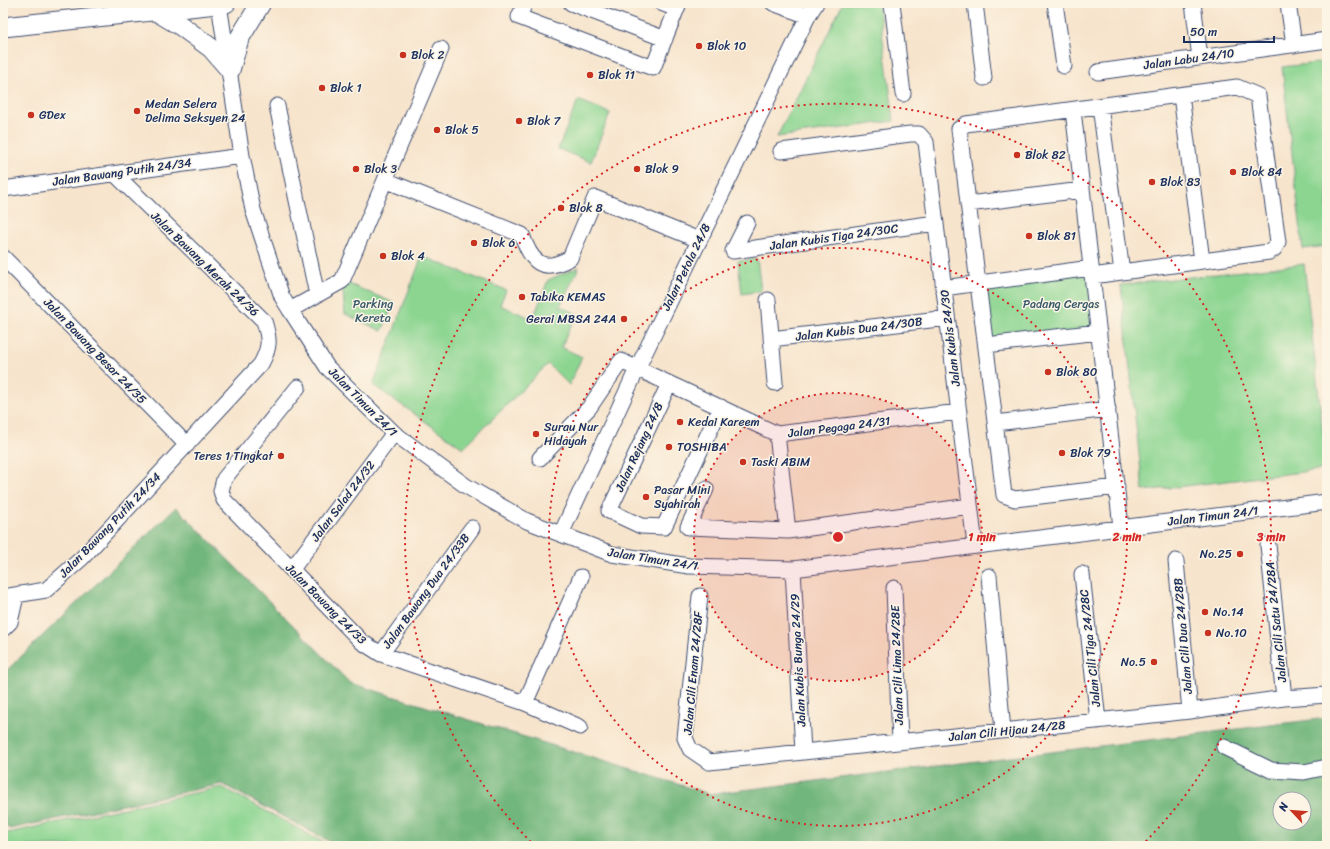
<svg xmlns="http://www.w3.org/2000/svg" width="1330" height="849" viewBox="0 0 1330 849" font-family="Sriracha,sans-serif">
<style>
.green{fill:#8cd591;stroke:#548278}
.forest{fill:#71b67b;stroke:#46726c;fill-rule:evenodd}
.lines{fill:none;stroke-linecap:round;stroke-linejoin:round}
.minor-casing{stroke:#3c4a6e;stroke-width:17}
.major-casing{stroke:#3c4a6e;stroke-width:21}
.minor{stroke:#fff;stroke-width:15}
.major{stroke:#fff;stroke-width:19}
.ring{fill:none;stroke:#d62828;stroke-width:2;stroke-dasharray:2 4}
.poi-dot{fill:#c8321e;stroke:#fcf5e5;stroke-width:1.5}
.labels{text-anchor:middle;stroke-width:3;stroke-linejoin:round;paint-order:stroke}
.poi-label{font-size:12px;fill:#1b2f5e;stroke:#fcf5e5;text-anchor:start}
.street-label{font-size:12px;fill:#1b2f5e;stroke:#fcf5e5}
.park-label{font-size:12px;fill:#37586b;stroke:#fcf5e5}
.centre{fill:#d62828;stroke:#fcf5e5;stroke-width:2}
.ring-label{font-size:12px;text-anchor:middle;font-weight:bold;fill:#d62828;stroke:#fcf5e5;stroke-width:3;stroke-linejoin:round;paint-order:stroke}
</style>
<rect width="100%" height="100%" fill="#fcf5e5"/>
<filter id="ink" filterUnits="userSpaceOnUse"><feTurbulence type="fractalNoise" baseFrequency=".025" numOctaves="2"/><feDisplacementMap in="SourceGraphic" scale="8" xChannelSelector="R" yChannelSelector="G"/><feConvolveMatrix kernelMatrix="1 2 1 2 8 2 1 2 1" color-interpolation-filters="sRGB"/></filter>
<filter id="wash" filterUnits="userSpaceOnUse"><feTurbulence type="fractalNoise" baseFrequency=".012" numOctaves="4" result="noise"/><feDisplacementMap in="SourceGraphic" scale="16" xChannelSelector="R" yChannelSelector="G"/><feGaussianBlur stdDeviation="0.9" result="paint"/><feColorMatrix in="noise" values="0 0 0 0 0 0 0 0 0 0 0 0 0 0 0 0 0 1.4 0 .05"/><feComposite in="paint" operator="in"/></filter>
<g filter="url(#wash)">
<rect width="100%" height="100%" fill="#f7e4cc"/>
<!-- green -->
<path class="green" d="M843,3H878L894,121L777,137Z
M1327,62V246L1303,249L1282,67Z
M578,100L610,113L591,162L558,149Z
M422,256L506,290L500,305L533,319L548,280L579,267L560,306L577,314L561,347L582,357L569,385L548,364L463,448L373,385Z
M757,259L761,291L742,294L738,261Z
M1304,264L1327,469L1143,491L1121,285Z
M1091,268L1099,332L986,345L978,283Z
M342,281L394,303L382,331L345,314Z
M222,787L330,846H3V834Z"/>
<!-- forest -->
<path class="forest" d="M176,507L350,683L710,794L1327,718V846H338L222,784L9,829L3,821V674ZM1280,799H1304V823H1280Z"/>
</g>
<g filter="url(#ink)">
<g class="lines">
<defs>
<path id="minor" d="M525,3L519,17L653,68L679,3
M571,3L665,39
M661,3L677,9
M773,3L808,16
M892,3L903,94
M975,3L984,78
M1055,3L1064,66
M1193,3L1200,58
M1288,3L1294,45
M219,4L242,156L253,210L282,297L290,310L327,367L394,433L466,486L527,521L612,554L689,566L793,569L1327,502
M1098,72L1327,40
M1181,95L1202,261
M277,106L317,295
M1100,106L1122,272
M1073,110L1121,527
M781,151L910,134H919L926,142L975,545
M385,180L522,235C531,262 542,274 570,258L595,198L699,240
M3,189L242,156
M968,204L1082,190
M733,251L936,223
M733,251L747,223
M3,257L187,445
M1092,276L1269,252L1274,249L1278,242L1258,96L1237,87L966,124L959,129L1004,495L1015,499L1117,487
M943,288L1091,268
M768,300L775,383
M290,310L342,281L441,49
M771,339L947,318
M986,345L1099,332
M669,384L609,511L641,526L664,527L721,407
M298,387L224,479L221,491L224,500L362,642L381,654L525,703L580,727
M996,423L1108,409
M777,434L788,531
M540,458L589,408L621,361L777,434L959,412
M706,489L688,527L788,531L970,506
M561,534L637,369L808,16L816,3
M1268,545L1284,698
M1176,561L1190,711
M292,569L394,433
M793,569L803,752
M1082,574L1098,721
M989,576L1003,731
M894,588L900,742
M700,596L685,738L690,749L709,762L1190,711L1284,698L1327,695
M3,597L46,590L82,558L261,364C270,347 270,340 264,321L115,174
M3,629L10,622L16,596
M381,654L472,528
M525,703L581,577
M1224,747L1271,770L1304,772L1327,767"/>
<path id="major" d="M156,11L181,26L211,48L230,70
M3,27L226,3
M230,70L239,39L261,3"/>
</defs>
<!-- minor casing -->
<use href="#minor" class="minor-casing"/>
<!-- major casing -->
<use href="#major" class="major-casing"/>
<!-- minor -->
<use href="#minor" class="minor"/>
<!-- major -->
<use href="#major" class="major"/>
</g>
</g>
<!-- distance rings -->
<circle cx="838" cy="537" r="144" fill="#d62828" fill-opacity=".12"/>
<g class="ring">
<circle cx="838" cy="537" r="144"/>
<circle cx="838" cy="537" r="289"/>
<path d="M535 846A433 433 0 1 1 1141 846"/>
</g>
<!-- markers -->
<g class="poi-dot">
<circle cx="699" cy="46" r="4"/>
<circle cx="403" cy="55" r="4"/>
<circle cx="590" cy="75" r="4"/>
<circle cx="322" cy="88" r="4"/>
<circle cx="137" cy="111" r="4"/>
<circle cx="31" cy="115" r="4"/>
<circle cx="519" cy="121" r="4"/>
<circle cx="437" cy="130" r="4"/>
<circle cx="1017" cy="155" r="4"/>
<circle cx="356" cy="169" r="4"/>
<circle cx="637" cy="169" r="4"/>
<circle cx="1233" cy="172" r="4"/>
<circle cx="1152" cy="182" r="4"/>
<circle cx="561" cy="208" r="4"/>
<circle cx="1029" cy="236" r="4"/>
<circle cx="474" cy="243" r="4"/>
<circle cx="383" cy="256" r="4"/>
<circle cx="522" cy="297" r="4"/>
<circle cx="624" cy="319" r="4"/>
<circle cx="1048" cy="372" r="4"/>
<circle cx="680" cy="422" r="4"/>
<circle cx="536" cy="434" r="4"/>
<circle cx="669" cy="447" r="4"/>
<circle cx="1062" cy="453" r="4"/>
<circle cx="281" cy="456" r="4"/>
<circle cx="743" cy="462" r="4"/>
<circle cx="646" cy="497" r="4"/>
<circle cx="1240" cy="554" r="4"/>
<circle cx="1205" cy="612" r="4"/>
<circle cx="1208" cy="633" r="4"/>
<circle cx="1154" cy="662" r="4"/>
</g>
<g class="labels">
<!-- poi labels -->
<g class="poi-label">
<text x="707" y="50">Blok 10</text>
<text x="411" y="59">Blok 2</text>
<text x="598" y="79">Blok 11</text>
<text x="330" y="92">Blok 1</text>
<text x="145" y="108">Medan Selera<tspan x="145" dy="14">Delima Seksyen 24</tspan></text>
<text x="39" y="119">GDex</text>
<text x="527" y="125">Blok 7</text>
<text x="445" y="134">Blok 5</text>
<text x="1025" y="159">Blok 82</text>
<text x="364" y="173">Blok 3</text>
<text x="645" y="173">Blok 9</text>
<text x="1241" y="176">Blok 84</text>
<text x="1160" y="186">Blok 83</text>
<text x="569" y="212">Blok 8</text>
<text x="1037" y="240">Blok 81</text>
<text x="482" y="247">Blok 6</text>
<text x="391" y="260">Blok 4</text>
<text x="530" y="301">Tabika KEMAS</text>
<text x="616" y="323" text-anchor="end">Gerai MBSA 24A</text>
<text x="1056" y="376">Blok 80</text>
<text x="688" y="426">Kedai Kareem</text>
<text x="544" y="431">Surau Nur<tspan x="544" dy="14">Hidayah</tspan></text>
<text x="677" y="451">TOSHIBA</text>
<text x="1070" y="457">Blok 79</text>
<text x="273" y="460" text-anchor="end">Teres 1 Tingkat</text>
<text x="751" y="466">Taski ABIM</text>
<text x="654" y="494">Pasar Mini<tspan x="654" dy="14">Syahirah</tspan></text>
<text x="1232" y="558" text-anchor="end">No.25</text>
<text x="1213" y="616">No.14</text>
<text x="1216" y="637">No.10</text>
<text x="1146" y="666" text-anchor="end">No.5</text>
</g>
<!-- street labels -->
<g class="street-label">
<text transform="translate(1189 59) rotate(-8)" y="4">Jalan Labu 24/10</text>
<text transform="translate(122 172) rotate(-8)" y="4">Jalan Bawang Putih 24/34</text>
<text transform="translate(834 237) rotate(-8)" y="4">Jalan Kubis Tiga 24/30C</text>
<text transform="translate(205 264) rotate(44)" y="4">Jalan Bawang Merah 24/36</text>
<text transform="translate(686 267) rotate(-64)" y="4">Jalan Petola 24/8</text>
<text transform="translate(859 329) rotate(-7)" y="4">Jalan Kubis Dua 24/30B</text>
<text transform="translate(950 338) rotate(-97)" y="4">Jalan Kubis 24/30</text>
<text transform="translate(95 351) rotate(46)" y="4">Jalan Bawang Besar 24/35</text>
<text transform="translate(363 402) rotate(45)" y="4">Jalan Timun 24/1</text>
<text transform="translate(839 427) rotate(-7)" y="4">Jalan Pegaga 24/31</text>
<text transform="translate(639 447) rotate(-65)" y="4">Jalan Rejang 24/8</text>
<text transform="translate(343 501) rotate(-53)" y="4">Jalan Salad 24/32</text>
<text transform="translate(1213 516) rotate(-7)" y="4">Jalan Timun 24/1</text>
<text transform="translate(110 525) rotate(-46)" y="4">Jalan Bawang Putih 24/34</text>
<text transform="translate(653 559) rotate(9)" y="4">Jalan Timun 24/1</text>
<text transform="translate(426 591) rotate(-54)" y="4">Jalan Bawang Dua 24/33B</text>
<text transform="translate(326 604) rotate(45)" y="4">Jalan Bawang 24/33</text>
<text transform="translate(1276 622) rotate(-96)" y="4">Jalan Cili Satu 24/28A</text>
<text transform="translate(1183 636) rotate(-95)" y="4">Jalan Cili Dua 24/28B</text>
<text transform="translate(1090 648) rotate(-96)" y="4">Jalan Cili Tiga 24/28C</text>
<text transform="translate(798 660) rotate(-93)" y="4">Jalan Kubis Bunga 24/29</text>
<text transform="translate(897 665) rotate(-92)" y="4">Jalan Cili Lima 24/28E</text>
<text transform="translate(693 673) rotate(-85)" y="4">Jalan Cili Enam 24/28F</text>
<text transform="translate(1007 731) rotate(-6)" y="4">Jalan Cili Hijau 24/28</text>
</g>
<!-- park labels -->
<g class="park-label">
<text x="373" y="308">Parking<tspan x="373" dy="14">Kereta</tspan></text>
<text x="1061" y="308">Padang Cergas</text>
</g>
</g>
<circle cx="838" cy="537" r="6" class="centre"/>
<g class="ring-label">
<text x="982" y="541">1 min</text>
<text x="1127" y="541">2 min</text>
<text x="1271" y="541">3 min</text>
</g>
<!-- margin -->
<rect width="1330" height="849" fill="none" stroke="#fcf5e5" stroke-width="16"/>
<!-- north arrow -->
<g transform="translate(1292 811) rotate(296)"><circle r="19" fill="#fcf5e5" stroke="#a2a6af"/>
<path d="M0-3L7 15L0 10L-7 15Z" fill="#c8321e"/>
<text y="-6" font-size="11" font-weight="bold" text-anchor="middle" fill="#1b2f5e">N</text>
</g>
<!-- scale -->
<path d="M1184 36v6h90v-6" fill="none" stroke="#1b2f5e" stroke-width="2"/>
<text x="1190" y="36" font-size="12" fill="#1b2f5e" stroke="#fcf5e5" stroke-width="3" paint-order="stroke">50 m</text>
</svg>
